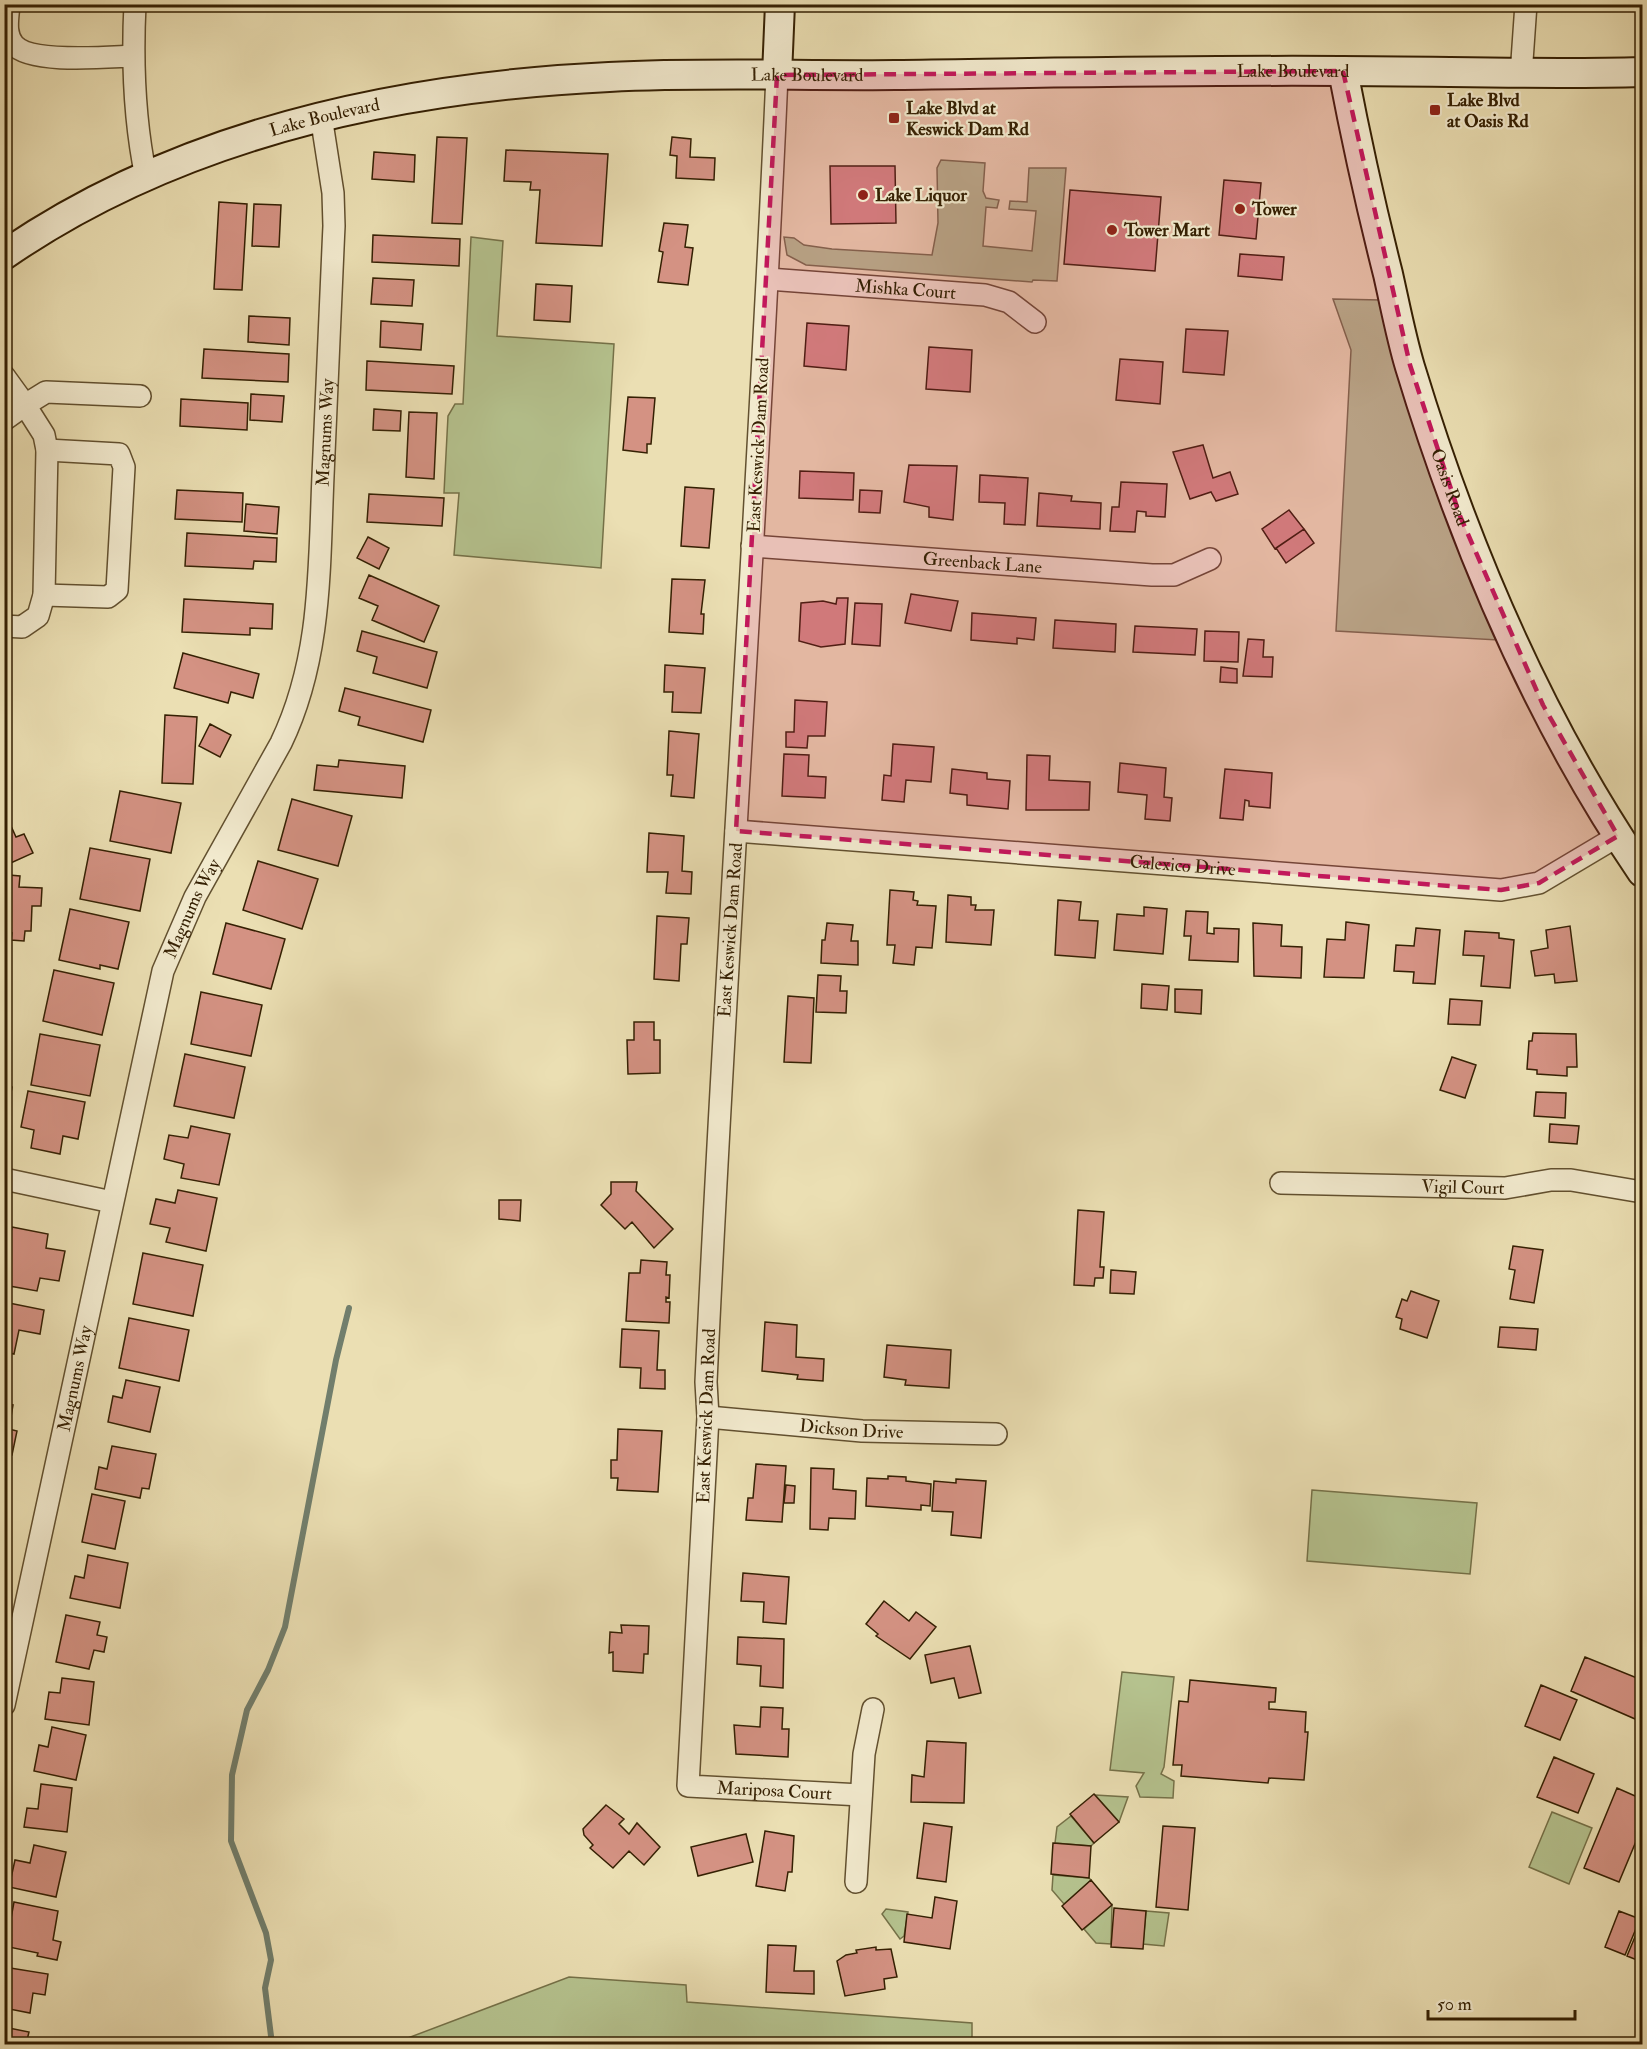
<svg xmlns="http://www.w3.org/2000/svg" width="1647" height="2049" viewBox="0 0 1647 2049" font-family="'IM FELL Double Pica',serif">
<style>
.green{fill:#b5c28e;stroke:#757148;stroke-width:1.5}
.lines{fill:none;stroke-linecap:round;stroke-linejoin:round}
.stream{stroke:#717e6c;stroke-width:6}
.building{fill:#d49283;stroke:#352003;stroke-width:1.5}
.street-casing{stroke:#62502f;stroke-width:24}
.secondary-casing{stroke:#352003;stroke-width:32}
.street{stroke:#f2eace;stroke-width:21}
.secondary{stroke:#f2eace;stroke-width:28}
.marked{fill:#c2185b;fill-opacity:0.2;stroke:#c2185b;stroke-width:4.5;stroke-dasharray:12 8;stroke-linejoin:round}
.poi-dot{fill:#8f2418;stroke:#f2eace;stroke-width:2}
.labels{text-anchor:middle;stroke-width:4.5;stroke-linejoin:round;paint-order:stroke}
.street-label{font-size:18px;fill:#352003;stroke:#f2eace}
.poi-label{font-size:18px;font-weight:bold;fill:#352003;stroke:#f2eace;text-anchor:start}
</style>
<rect width="100%" height="100%" fill="#ebdfb3"/>
<filter id="stains"><feTurbulence type="fractalNoise" baseFrequency=".00333" numOctaves="4"/><feColorMatrix values="0 0 0 0 .2 0 0 0 0 .09 0 0 0 0 .02 0 0 0 .5 -.17"/></filter>
<radialGradient id="worn" r=".72"><stop offset=".6" stop-color="#630" stop-opacity="0"/><stop offset="1" stop-color="#630" stop-opacity=".3"/></radialGradient>
<!-- green -->
<path class="green" d="M941,160L985,163L983,191L986,198L999,200L997,208L986,207L983,246L1032,251L1036,211L1009,209L1010,201L1027,202L1029,168H1066L1057,281L1033,280L1032,282L806,265L787,255L784,237L794,238L804,245L832,249L932,255L938,223L937,168Z
M471,237L503,241L497,336L614,344L601,568L454,555L459,493H444L448,416L455,404H463Z
M1333,299L1381,300L1498,640L1336,631L1351,350Z
M1312,1490L1477,1503L1470,1574L1307,1561Z
M1122,1672L1174,1677L1164,1767L1161,1774L1174,1781L1173,1798L1140,1797L1136,1786L1144,1773L1110,1770Z
M1095,1795L1128,1797L1119,1822Z
M1552,1812L1592,1828L1569,1884L1529,1867Z
M1071,1816L1094,1843L1091,1846L1055,1843L1057,1827Z
M1053,1875L1089,1878L1091,1880L1064,1904L1052,1890Z
M1112,1905L1111,1944L1096,1943L1084,1929Z
M886,1909L908,1912L904,1936L900,1939L882,1914Z
M1146,1911L1169,1913L1164,1946L1143,1944Z
M569,1977L686,1985L687,2002L972,2023V2044H392Z"/>
<g class="lines">
<!-- stream -->
<path class="stream" d="M272,2044L265,1988L271,1960L266,1933L231,1841L232,1775L247,1710L268,1670L285,1627L336,1360L349,1308"/>
</g>
<!-- building -->
<path class="building" d="M437,137L467,138L462,224L432,223Z
M672,137L691,139L690,157L715,158L714,180L676,178L677,156L670,155Z
M506,150L608,154L602,246L536,243L540,190H530L531,182L504,181Z
M374,152L415,155L414,182L372,179Z
M830,166H895L896,223L831,224Z
M1224,180L1261,183L1256,239L1219,235Z
M1070,190L1161,197L1155,271L1064,264Z
M219,202L247,204L242,290L214,289Z
M254,204L281,205L279,247L252,246Z
M664,223L688,225L685,247L693,248L688,285L658,282L663,252L659,251Z
M373,235L460,239L459,266L372,262Z
M1240,254L1284,257L1282,280L1238,276Z
M373,278L414,280L412,306L371,304Z
M536,284L572,286L570,322L534,320Z
M249,316L290,318L289,345L248,342Z
M381,321L423,324L421,350L380,347Z
M807,323L849,326L846,370L804,366Z
M1186,329L1228,331L1224,375L1183,372Z
M929,347L972,350L970,392L926,389Z
M204,349L289,354L288,382L202,378Z
M1120,359L1163,362L1160,404L1116,400Z
M367,361L454,366L452,394L366,390Z
M251,394L284,396L282,422L250,420Z
M628,397L655,398L651,444H647V453L623,450Z
M181,399L248,403L247,430L180,426Z
M374,409L401,411L400,431L373,430Z
M409,412L437,413L434,479L406,477Z
M1203,445L1213,478L1230,472L1238,494L1216,501L1211,492L1190,499L1173,452Z
M909,465L957,466L953,520L929,517V507L904,502Z
M800,471L854,473L853,500L799,498Z
M980,475L1028,478L1025,525L1004,524L1005,503L979,502Z
M1121,482L1167,484L1165,517L1146,516V512L1137,511L1135,532L1110,531L1112,507H1119Z
M685,487L714,489L709,548L681,546Z
M177,490L243,493L242,522L175,519Z
M860,490L882,491L880,513L859,512Z
M1039,493L1072,496L1071,501L1101,503L1100,529L1037,526Z
M369,494L444,498L442,526L367,522Z
M246,504L279,507L277,534L244,531Z
M1289,510L1304,529L1275,549L1262,529Z
M1304,529L1314,543L1286,563L1276,548Z
M187,533L277,538L276,562L254,561L253,569L185,566Z
M368,537L389,548L379,569L357,558Z
M369,575L439,606L424,642L372,620L378,606L359,598Z
M672,579L705,580L701,614H704L703,634L669,632Z
M911,594L958,601L951,631L905,623Z
M837,598H848L845,644L821,647L799,641L801,603L823,601L836,604Z
M184,599L273,604L272,629L250,628V635L182,632Z
M855,603L882,604L880,646L852,644Z
M972,613L1036,618L1034,640L1017,638V644L971,640Z
M1055,620L1116,624L1115,652L1053,648Z
M1135,626L1197,629L1195,655L1133,652Z
M362,631L437,652L427,688L373,673L377,657L357,651Z
M1205,631L1239,632L1238,662L1204,661Z
M1248,639L1264,640L1263,657H1273L1272,677L1243,676Z
M183,653L259,674L253,698L231,692L228,703L174,688Z
M665,665L705,668L701,713L672,712L673,692H664Z
M1221,667L1237,669V683L1220,682Z
M345,688L431,710L423,742L358,725L360,717L339,711Z
M795,700L827,702L825,736H808L807,748L786,747V732H794Z
M165,715L197,717L193,784L162,783Z
M210,724L231,735L220,757L199,746Z
M669,731L699,734L694,798L671,796L673,775H667Z
M893,744L934,747L931,782L906,780L904,802L882,800L884,775L891,776Z
M784,754L809,755L808,776L826,777L825,798L782,796Z
M1027,755L1050,756L1049,780L1090,782L1089,810H1026Z
M339,760L405,766L402,798L314,790L317,765L338,767Z
M1120,763L1166,768L1164,797L1172,798L1170,821L1145,819L1147,795L1118,792Z
M952,769L987,773V779L1010,781L1008,809L967,805V795L950,793Z
M1225,769L1272,773L1270,808L1249,806V801L1245,800L1243,820L1220,818Z
M120,791L181,803L171,853L110,841Z
M292,799L352,816L338,866L278,850Z
M6,815L16,837L24,834L33,853L4,866Z
M649,833L684,836L682,871L692,872L691,894L666,893L668,872H647Z
M90,848L150,859L140,911L80,899Z
M258,861L318,879L302,929L243,910Z
M9,875L20,876L19,887L42,888L41,906H32L31,931H25L24,941L11,940L12,933L5,932L4,937V886H8Z
M890,890L914,892L913,900L918,901L917,905L936,906L932,948L916,947L914,965L893,963L895,945H887Z
M948,895L971,897V905H976L975,910H994L991,945L946,942Z
M1058,900L1081,902L1079,920L1098,921L1095,958L1055,955Z
M1144,907L1167,909L1163,954L1114,950L1117,914L1144,916Z
M70,909L129,922L118,969L100,965V969L59,960Z
M1186,911L1208,912L1207,933L1214,934V928L1239,929L1238,962L1189,960L1191,936H1184Z
M657,916L689,918L687,944H681L679,981L654,979Z
M1346,922L1369,925L1364,978L1324,977L1327,939L1345,940Z
M226,923L285,939L271,989L213,974Z
M827,923L853,925L851,941H858V965L821,963L822,940H825Z
M1253,923L1282,925L1281,946L1302,947L1301,978L1254,976Z
M1570,926L1577,981L1555,983L1554,974L1535,976L1531,951L1548,948L1546,930Z
M1416,928L1440,930L1435,984L1413,983L1414,972L1394,971L1396,945L1414,946Z
M1465,931L1499,933V938L1514,940L1510,988L1481,986L1484,956L1463,955Z
M54,970L114,983L102,1035L43,1021Z
M818,975L841,976L840,991H847L846,1013L816,1012Z
M1142,984L1169,986L1167,1010L1141,1008Z
M1175,989L1202,990L1201,1014L1175,1012Z
M201,992L262,1005L251,1056L191,1044Z
M788,996L814,998L811,1063L784,1062Z
M1450,999L1482,1001L1480,1025L1448,1024Z
M634,1022H654V1040H660V1073L628,1074L627,1040H634Z
M1533,1033L1576,1034L1577,1067H1567V1076L1537,1074V1070L1527,1069L1529,1041H1532Z
M40,1034L100,1045L90,1096L31,1085Z
M185,1054L245,1067L234,1118L174,1106Z
M1452,1057L1476,1065L1465,1098L1440,1090Z
M4,1085L12,1087L7,1116L4,1115Z
M28,1091L85,1102L78,1139L63,1136L60,1154L31,1148L34,1130L21,1127Z
M1536,1092L1566,1093L1565,1118L1534,1116Z
M1550,1124L1579,1126L1577,1144L1549,1142Z
M191,1126L230,1134L219,1185L181,1178L184,1164L164,1159L169,1135L188,1138Z
M611,1182H637L636,1191L673,1229L654,1248L632,1222L625,1229L601,1205L611,1194Z
M178,1190L217,1198L206,1251L166,1242L170,1228L150,1224L156,1199L175,1203Z
M499,1200H521L520,1221L499,1219Z
M1078,1210L1104,1212L1100,1267H1104L1103,1278H1095L1094,1286L1074,1285Z
M12,1227L48,1234L46,1248L65,1251L59,1281L40,1278L37,1291L4,1285V1266Z
M1513,1246L1543,1250L1534,1303L1510,1299L1515,1270L1509,1269Z
M143,1253L203,1265L193,1316L133,1304Z
M641,1260L667,1262L666,1275H670L669,1298L666,1297V1302H670L669,1323L626,1321L629,1273H640Z
M1111,1270L1136,1272L1134,1294L1110,1293Z
M1411,1291L1439,1301L1427,1338L1400,1329L1402,1319L1396,1317L1402,1299L1407,1301Z
M4,1302L44,1310L40,1334L19,1330L14,1354L4,1352Z
M129,1318L189,1330L179,1381L119,1368Z
M765,1322L797,1325L796,1357L824,1359L823,1381L797,1379L798,1375L762,1371Z
M1500,1327L1538,1329L1536,1350L1498,1347Z
M622,1329L659,1331L657,1370H665V1389L640,1388L641,1368L620,1367Z
M887,1345L951,1350L949,1388L905,1385L906,1380L884,1377Z
M126,1380L160,1387L150,1432L108,1422L113,1396L122,1398Z
M4,1404L13,1405L9,1429L17,1431L12,1455L4,1454Z
M618,1429L662,1431L658,1492L617,1490L618,1478H611V1460H617Z
M112,1446L156,1454L149,1489L142,1488L140,1498L95,1489L99,1467L107,1469Z
M756,1464L786,1466L782,1522L746,1520L748,1498H753Z
M811,1468L834,1469L833,1489L856,1491L855,1519L829,1518L828,1530L810,1529Z
M888,1476L906,1477V1481L931,1484L930,1506L921,1505V1510L866,1506L867,1478L888,1479Z
M956,1479L986,1481L981,1538L951,1535L953,1512L932,1511L934,1481L956,1483Z
M786,1485L795,1486L794,1503H784Z
M92,1494L125,1501L115,1549L82,1542Z
M88,1555L128,1563L120,1608L70,1598L75,1576L84,1578Z
M743,1573L789,1577L786,1624L763,1622L764,1602L741,1601Z
M884,1601L909,1621L916,1612L936,1627L910,1659L876,1636L878,1634L866,1624Z
M66,1615L100,1622L97,1635L107,1637L104,1652L94,1650L89,1669L56,1662Z
M621,1625L649,1626L648,1654H644L643,1673L613,1671V1652L609,1653L610,1632L622,1633Z
M738,1637L784,1639L783,1688L760,1686L761,1666L737,1664Z
M970,1646L981,1693L959,1698L954,1678L931,1683L925,1655Z
M1585,1657L1642,1680V1722L1571,1691Z
M62,1678L94,1682L89,1725L45,1719L49,1692L60,1693Z
M1190,1680L1276,1688L1275,1702H1269V1709L1306,1712L1305,1732H1308L1304,1780L1269,1778L1268,1783L1181,1776L1182,1765H1173L1179,1701L1188,1702Z
M1541,1685L1577,1700L1560,1740L1525,1726Z
M761,1707L783,1708L782,1729H789L788,1757L736,1754L734,1725L760,1727Z
M52,1727L86,1735L76,1780L34,1771L39,1745L48,1747Z
M927,1741L966,1743L964,1803L911,1802L912,1775L924,1777Z
M1554,1757L1594,1774L1578,1813L1537,1797Z
M41,1784L72,1788L67,1832L24,1827L27,1808L38,1809Z
M1617,1788L1642,1799V1827L1619,1882L1584,1868Z
M1094,1794L1119,1822L1094,1843L1070,1814Z
M606,1805L624,1819L619,1824L629,1834L637,1823L660,1847L644,1865L629,1851L613,1868L590,1848L593,1845L584,1835L583,1829Z
M924,1823L952,1827L946,1882L917,1878Z
M1163,1826L1195,1828L1188,1910L1156,1907Z
M765,1831L794,1836L792,1872H788L785,1891L756,1886Z
M746,1834L753,1862L698,1876L691,1847Z
M1053,1843L1091,1846L1089,1878L1051,1874Z
M34,1845L66,1852L56,1897L9,1887L15,1860L30,1863Z
M1091,1880L1112,1905L1082,1930L1062,1906Z
M935,1897L957,1901L950,1949L904,1942L907,1914L932,1918Z
M14,1902L58,1911L53,1940L61,1942L57,1960L37,1956L38,1953L4,1946V1923L10,1924Z
M1114,1908L1146,1911L1143,1949L1111,1947Z
M1619,1911L1640,1919L1625,1955L1605,1947Z
M1642,1920V1962L1627,1956Z
M768,1945L796,1946L794,1971H814V1994L766,1992Z
M876,1947V1950L891,1949L897,1977L884,1979L885,1989L845,1996L837,1961L846,1955L857,1953L856,1950Z
M4,1967L48,1974L45,1995L33,1993L30,2013L4,2008Z
M4,2027L29,2032L26,2044H4Z"/>
<g class="lines">
<defs>
<g id="street">
<path d="M9,4C8,18 4,34 14,45C31,64 106,57 133,56"/>
<path d="M135,4C132,63 134,119 146,177"/>
<path id="s1" d="M777,75C758,511 726,946 706,1382L708,1417L688,1786L861,1795"/>
<path d="M1521,75L1526,4"/>
<path id="s2" d="M768,279L985,295L1009,302L1035,322"/>
<path d="M4,376L25,405L4,420"/>
<path id="s3" d="M752,546L1152,575H1174L1210,559"/>
<path d="M44,595L108,597L117,590L124,467L119,454L47,450"/>
<path d="M4,626L22,627L38,616L44,595L47,450L44,435L25,405L46,392L140,396"/>
<path id="s4" d="M736,831L1501,890L1539,883L1618,836"/>
<path d="M4,1179L112,1202"/>
<path id="s5" d="M1281,1183L1505,1188L1551,1180H1571L1642,1192"/>
<path id="s6" d="M708,1417L862,1431L996,1434"/>
<path id="s7" d="M4,1705L163,971L195,897L281,743C322,658 319,567 323,476C327,392 330,309 334,226L333,193L321,116"/>
<path d="M856,1882L864,1754L873,1709"/>
</g>
<g id="secondary">
<path id="s8" d="M1343,71C1356,139 1371,207 1388,274C1395,305 1401,337 1410,367C1464,545 1537,718 1642,872"/>
<path d="M777,75L780,4"/>
<path id="s9" d="M4,255C181,133 398,87 609,77C704,72 800,76 895,75C1043,73 1192,70 1340,71C1441,71 1541,75 1642,72"/>
</g>
</defs>
<!-- street casing -->
<use href="#street" class="street-casing"/>
<!-- secondary casing -->
<use href="#secondary" class="secondary-casing"/>
<!-- street -->
<use href="#street" class="street"/>
<!-- secondary -->
<use href="#secondary" class="secondary"/>
</g>
<!-- marked area -->
<path class="marked" d="M1343,71L1410,365L1460,516L1543,705L1618,836L1539,883L1501,890L736,831L777,75Z"/>
<!-- markers -->
<g class="poi-dot">
<rect x="1429" y="104" width="12" height="12" rx="3"/>
<rect x="888" y="112" width="12" height="12" rx="3"/>
<circle cx="863" cy="195" r="6"/>
<circle cx="1240" cy="209" r="6"/>
<circle cx="1112" cy="230" r="6"/>
</g>
<g class="labels">
<!-- street labels -->
<g class="street-label">
<text dy="6" stroke="none"><textPath href="#s9" startOffset="1323">Lake Boulevard</textPath></text>
<text dy="6" stroke="none"><textPath href="#s9" startOffset="837">Lake Boulevard</textPath></text>
<text dy="6" stroke="none"><textPath href="#s9" startOffset="351">Lake Boulevard</textPath></text>
<text dy="6" stroke="none"><textPath href="#s2" startOffset="138">Mishka Court</textPath></text>
<text dy="6" stroke="none"><textPath href="#s7" startOffset="1324">Magnums Way</textPath></text>
<text transform="translate(758 445) rotate(-87)" y="6">East Keswick Dam Road</text>
<text dy="6" stroke="none"><textPath href="#s8" startOffset="430">Oasis Road</textPath></text>
<text dy="6" stroke="none"><textPath href="#s3" startOffset="231">Greenback Lane</textPath></text>
<text dy="6" stroke="none"><textPath href="#s4" startOffset="448">Calexico Drive</textPath></text>
<text dy="6" stroke="none"><textPath href="#s7" startOffset="820">Magnums Way</textPath></text>
<text transform="translate(730 930) rotate(-86)" y="6">East Keswick Dam Road</text>
<text dy="6" stroke="none"><textPath href="#s5" startOffset="182">Vigil Court</textPath></text>
<text dy="6" stroke="none"><textPath href="#s7" startOffset="334">Magnums Way</textPath></text>
<text transform="translate(706 1416) rotate(-88)" y="6">East Keswick Dam Road</text>
<text dy="6" stroke="none"><textPath href="#s6" startOffset="144">Dickson Drive</textPath></text>
<text dy="6" stroke="none"><textPath href="#s1" startOffset="1800">Mariposa Court</textPath></text>
</g>
<!-- poi labels -->
<g class="poi-label">
<text x="1447" y="106">Lake Blvd<tspan x="1447" dy="21">at Oasis Rd</tspan></text>
<text x="906" y="114">Lake Blvd at<tspan x="906" dy="21">Keswick Dam Rd</tspan></text>
<text x="875" y="201">Lake Liquor</text>
<text x="1252" y="215">Tower</text>
<text x="1124" y="236">Tower Mart</text>
</g>
</g>
<!-- margin -->
<rect width="1647" height="2049" fill="none" stroke="#ebdfb3" stroke-width="24"/>
<rect x="6" y="6" width="1635" height="2037" fill="none" stroke="#352003" stroke-width="3"/>
<rect x="12" y="12" width="1623" height="2025" fill="none" stroke="#352003" stroke-width="1.5"/>
<!-- scale -->
<path d="M1428 2010v9h147v-9" fill="none" stroke="#352003" stroke-width="3"/>
<text x="1437" y="2010" font-size="18" fill="#352003" stroke="#f2eace" stroke-width="4.5" paint-order="stroke">50 m</text>
<rect width="100%" height="100%" filter="url(#stains)"/>
<rect width="100%" height="100%" fill="url(#worn)"/>
</svg>
